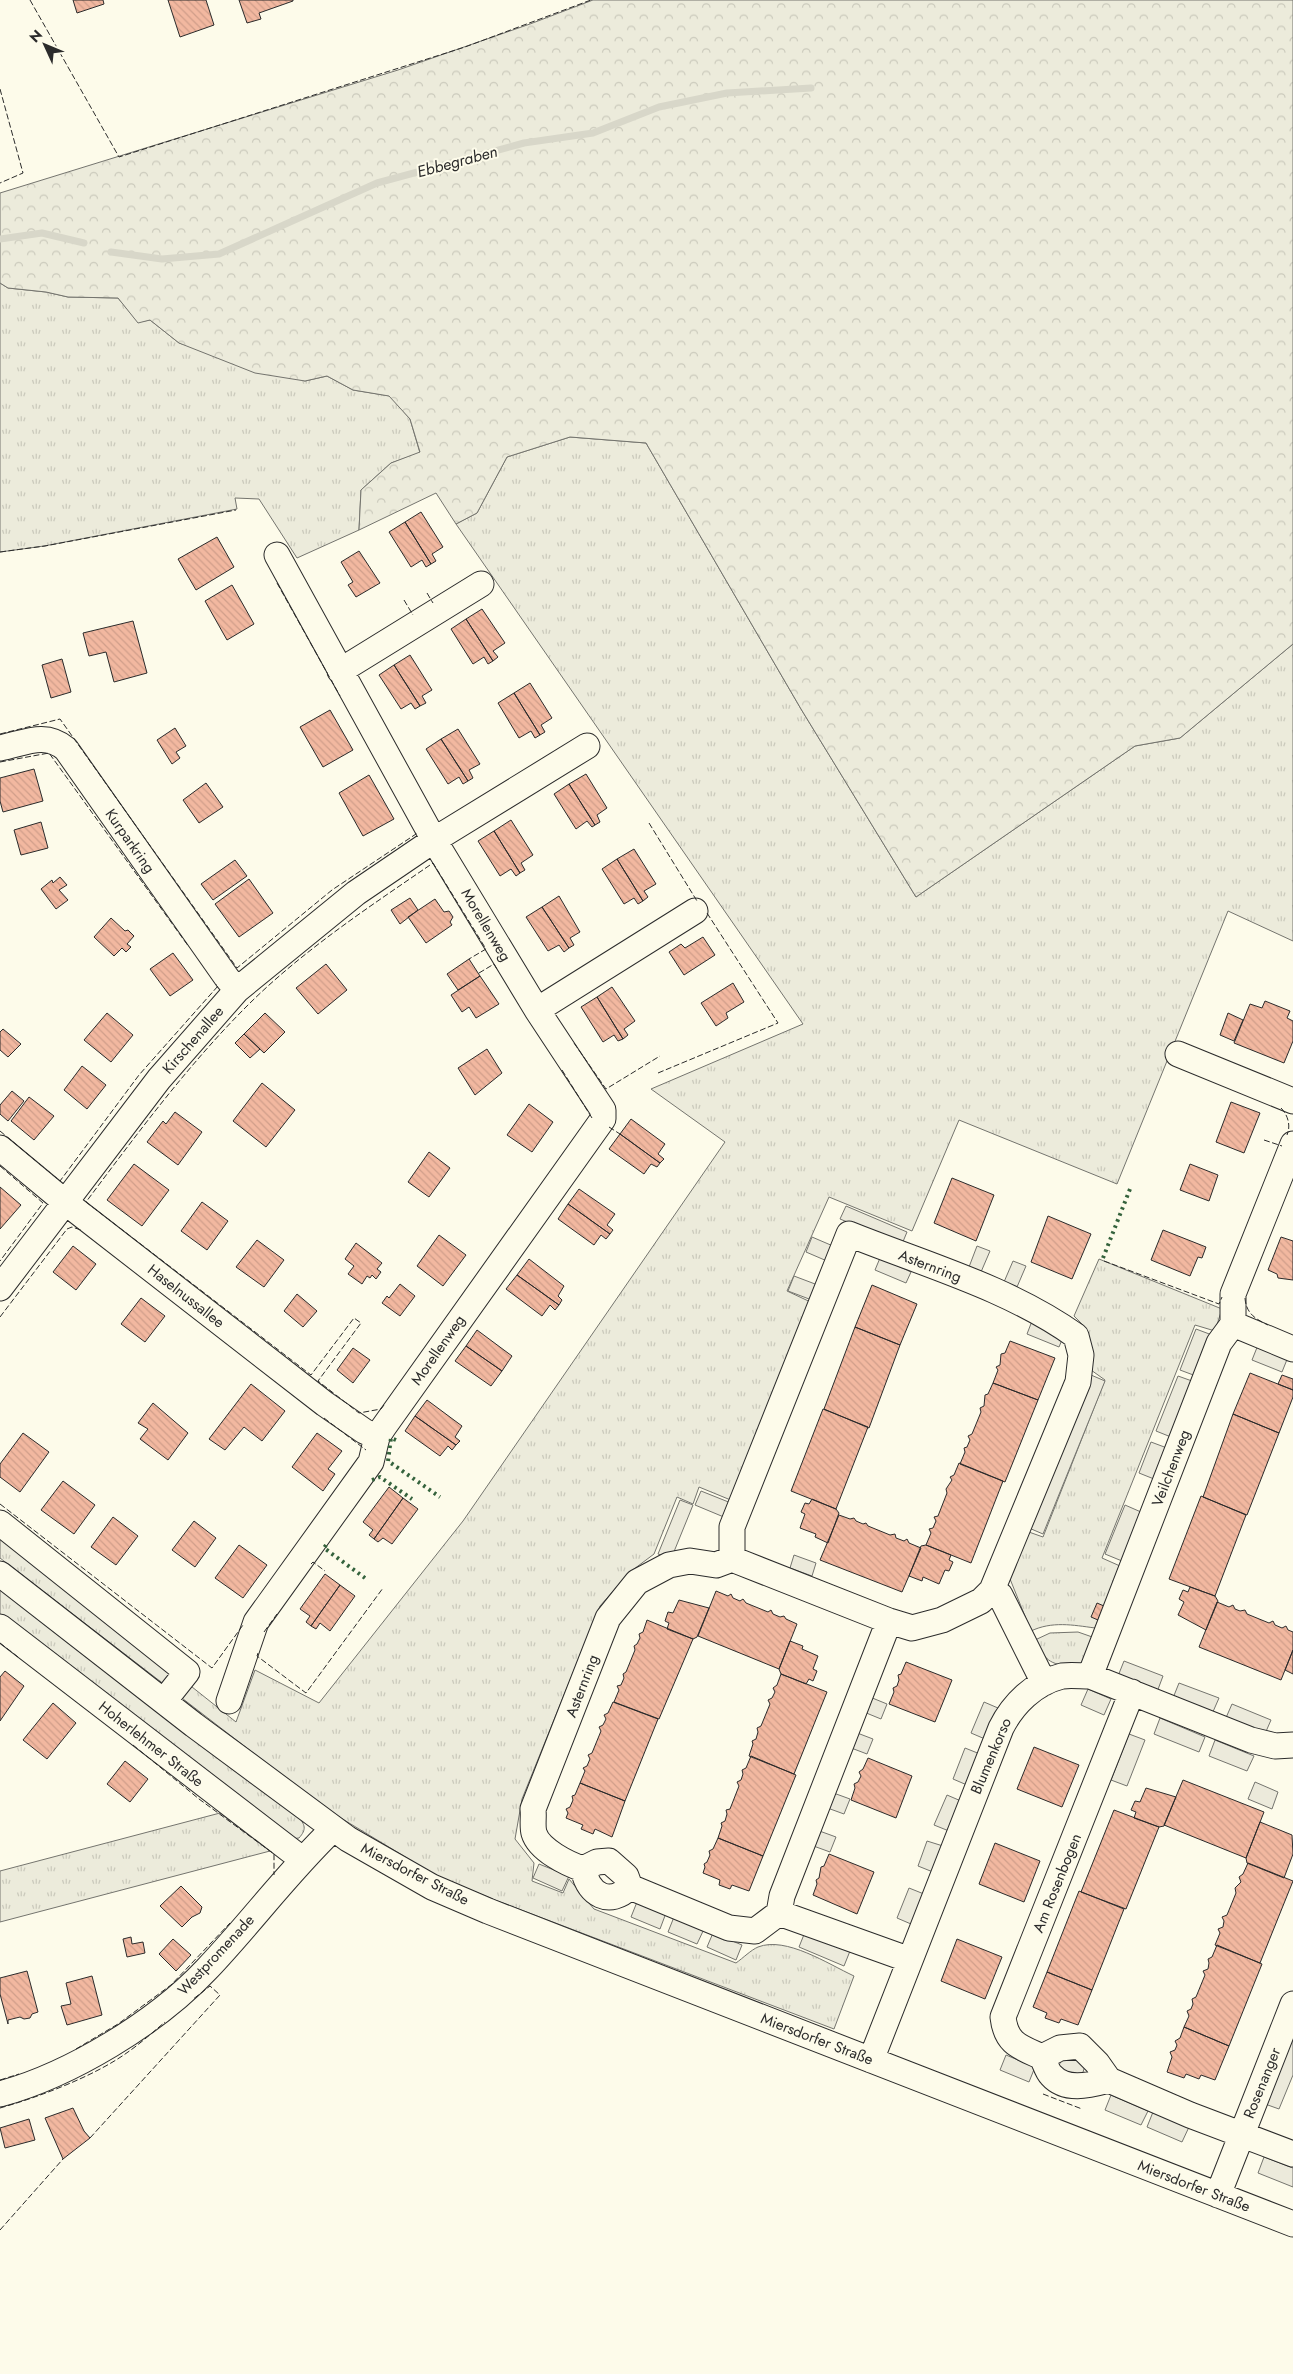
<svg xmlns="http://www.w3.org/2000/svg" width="1293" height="2374" viewBox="0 0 1293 2374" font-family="Jost,sans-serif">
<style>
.grass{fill:url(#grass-tufts);stroke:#74746e}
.forest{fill:url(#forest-crowns);stroke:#74746e}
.parking{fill:#eceadb;stroke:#74746e}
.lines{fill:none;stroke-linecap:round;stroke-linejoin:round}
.stream{stroke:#d8d7c9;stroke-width:7}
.building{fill:url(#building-back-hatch);stroke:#2b2b2b}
.minor-casing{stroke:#2b2b2b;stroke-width:27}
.minor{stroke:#fdfbea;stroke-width:25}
.hedge{stroke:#34623c;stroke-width:4;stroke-dasharray:2.5 4;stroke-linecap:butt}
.fence{stroke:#2b2b2b;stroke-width:1;stroke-dasharray:6 2.5;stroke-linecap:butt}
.labels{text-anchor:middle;stroke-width:4;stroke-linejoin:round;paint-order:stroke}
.street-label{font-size:15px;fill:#2b2b2b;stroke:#fdfbea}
.water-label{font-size:16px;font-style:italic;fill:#2b2b2b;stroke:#fdfbea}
</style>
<defs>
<pattern id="grass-tufts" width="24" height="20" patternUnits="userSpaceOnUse" patternTransform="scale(1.25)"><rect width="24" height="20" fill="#ecebdb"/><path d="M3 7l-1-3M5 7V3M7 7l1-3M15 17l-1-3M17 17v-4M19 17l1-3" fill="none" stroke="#cbcabc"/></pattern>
<pattern id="forest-crowns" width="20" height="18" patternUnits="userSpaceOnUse" patternTransform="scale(1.25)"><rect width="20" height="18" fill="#ecebdb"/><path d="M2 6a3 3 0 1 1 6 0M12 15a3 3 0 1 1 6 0" fill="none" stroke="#cbcabc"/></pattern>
<pattern id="building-back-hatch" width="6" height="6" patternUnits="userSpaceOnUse" patternTransform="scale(1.25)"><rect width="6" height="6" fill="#f2b8a0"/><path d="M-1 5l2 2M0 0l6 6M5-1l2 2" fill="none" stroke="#d09e8a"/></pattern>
</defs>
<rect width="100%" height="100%" fill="#fdfbea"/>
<!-- grass -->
<path class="grass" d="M0,283L8,288L46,292L68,297L118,298L138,322L150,320L179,343L305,381L327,376L353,390L390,396L410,419L420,453L391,463L361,490L359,530L297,558L259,499L235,498L237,509L44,546L0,552Z
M570,437L646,443L801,709L916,897L1135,746L1180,738L1293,644V941L1228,911L1117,1184L959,1120L912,1231L829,1197L787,1291L817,1305L738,1503L699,1487L693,1504L677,1497L654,1554L630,1572L600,1606L522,1799L515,1839L534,1863L532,1881L563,1893L569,1879L594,1909L736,1963C743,1958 751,1950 758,1947C786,1936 828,1964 854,1976L834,2029L495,1900L435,1875L326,1809L0,1558V1534L236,1722L255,1670L319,1703L463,1521L725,1142L651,1089L803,1024L456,524L477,513L507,457Z
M1099,1259L1222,1309L1215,1331L1195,1325L1102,1558L1120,1566L1095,1628C1073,1625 1052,1621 1031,1631L1008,1574L1026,1531L1043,1537L1105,1380L1091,1370L1092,1352L1086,1328L1074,1316Z
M0,1587L298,1816C305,1825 307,1829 299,1838L290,1839L0,1619Z
M1078,1632L1098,1639L1083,1663C1078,1666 1073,1665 1067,1665C1048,1665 1043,1656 1035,1640L1050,1633Z
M220,1813L270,1851L0,1922V1871Z"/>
<!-- forest -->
<path class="forest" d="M593,0H1293V644L1180,738L1135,746L916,897L801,709L646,443L570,437L507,457L477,513L456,524L436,493L359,530L361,490L391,463L420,452L410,419L389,396L353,390L327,376L305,381L255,373L179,343L150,320L138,323L118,298L68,297L46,292L8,288L0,283V193L398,70L530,24Z"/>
<!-- parking -->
<path class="parking" d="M846,1206L907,1232L902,1244L840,1219Z
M812,1237L833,1246L827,1261L806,1252Z
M977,1246L990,1251L981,1272L969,1267Z
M880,1258L911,1272L906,1283L875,1270Z
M1013,1261L1026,1266L1017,1287L1004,1282Z
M794,1276L823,1287L817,1302L788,1291Z
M1032,1321L1064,1335L1059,1347L1027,1334Z
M1196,1329L1212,1335L1196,1376L1180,1370Z
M1258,1345L1288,1357L1282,1372L1252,1360Z
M1091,1375L1105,1381L1043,1534L1029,1528Z
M1178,1376L1192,1381L1171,1437L1156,1431Z
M1151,1442L1167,1448L1154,1479L1139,1473Z
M701,1491L736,1505L731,1520L695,1505Z
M680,1500L693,1505L671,1559L658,1554Z
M1125,1505L1141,1512L1122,1561L1105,1554Z
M794,1555L816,1563L812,1576L790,1568Z
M1124,1661L1163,1676L1157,1692L1118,1676Z
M1179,1683L1219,1698L1212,1714L1173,1698Z
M1088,1689L1111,1699L1104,1715L1081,1705Z
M865,1695L887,1704L881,1719L859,1710Z
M984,1702L998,1708L985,1739L971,1733Z
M1232,1704L1271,1720L1264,1736L1225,1720Z
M1160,1718L1205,1737L1199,1752L1154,1734Z
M852,1731L873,1739L867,1754L846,1746Z
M1129,1734L1145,1740L1127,1786L1111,1780Z
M1215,1740L1254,1756L1247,1771L1209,1756Z
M965,1748L980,1754L967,1785L953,1779Z
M1255,1782L1278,1792L1272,1809L1248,1799Z
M828,1791L850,1799L844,1814L822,1806Z
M947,1795L961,1801L949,1831L934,1825Z
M814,1829L836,1837L830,1852L808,1844Z
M927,1841L943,1846L933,1872L918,1866Z
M539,1864L569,1876L562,1891L533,1878Z
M909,1888L924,1894L911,1924L897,1918Z
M637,1902L666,1913L660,1929L631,1917Z
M674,1917L704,1929L697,1944L668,1932Z
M805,1932L850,1951L844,1966L799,1947Z
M713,1933L742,1945L736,1960L707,1947Z
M1293,2035V2075L1279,2109L1265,2104Z
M1063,2054L1086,2063L1081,2078L1058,2069Z
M1006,2055L1035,2067L1029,2082L1000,2070Z
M1111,2095L1148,2111L1141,2125L1105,2110Z
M1153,2112L1189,2127L1182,2142L1147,2127Z
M1264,2157L1293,2168V2187L1258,2173Z"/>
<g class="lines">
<!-- stream -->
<path class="stream" d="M0,239L42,233L84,243
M111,252L162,259L219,254L377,183L524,143L593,133L659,107L727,93L811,88"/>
</g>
<!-- building -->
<path class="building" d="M73,0H103L104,4L77,13Z
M168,0H206L214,25L180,37Z
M239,0H293V1L259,13L261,19L247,23Z
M421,512L443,547L432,554L436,561L431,564L405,522Z
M405,522L431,564L426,567L422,560L411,567L389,532Z
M217,537L234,567L196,590L178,559Z
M359,551L380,583L356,597L348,585L353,582L341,562Z
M232,585L254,624L227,640L205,601Z
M482,609L505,643L493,651L498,657L493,661L466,619Z
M466,619L493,661L488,664L484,657L473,664L451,629Z
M133,621L147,673L114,682L106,652L89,656L83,633Z
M410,655L432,690L422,696L426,703L420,706L394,665Z
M62,659L71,692L51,698L42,665Z
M394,665L420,706L415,709L411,703L401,709L379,675Z
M530,683L552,718L541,725L545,732L540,735L514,693Z
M514,693L540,735L535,738L531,731L519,738L498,703Z
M330,710L353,750L323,767L300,727Z
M175,728L186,746L176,752L180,758L172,764L157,740Z
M458,729L480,764L469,770L473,778L468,781L441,739Z
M441,739L468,781L463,784L459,777L448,784L426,749Z
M34,769L43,801L3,812L0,801V778Z
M586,774L607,808L597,815L600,822L595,825L569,784Z
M369,775L394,819L363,836L339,793Z
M206,783L223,807L199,823L183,800Z
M569,784L595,825L592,827L587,821L576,829L554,794Z
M511,820L533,855L521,863L525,870L520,873L494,831Z
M41,822L48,848L21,855L14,830Z
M494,831L520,873L516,876L511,869L500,876L478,841Z
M634,849L656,884L644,891L648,897L643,901L617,859Z
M617,859L643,901L638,904L634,898L624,904L602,869Z
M235,860L247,876L213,900L201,884Z
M60,877L67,885L59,890L68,900L56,909L41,889L52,880L53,883Z
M249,879L273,913L239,937L215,904Z
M559,896L580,932L570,938L574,945L569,948L542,907Z
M410,898L418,910L400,924L391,910Z
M435,899L444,912L449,911L453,917L450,922L452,925L426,943L408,917Z
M542,907L569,948L564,952L559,945L548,951L526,917Z
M111,918L125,931L128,930L134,936L127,944L131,947L126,952L122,948L114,956L94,937Z
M703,937L715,955L684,975L669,952L681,944L685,948Z
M173,953L193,980L170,996L150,969Z
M469,959L480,976L458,990L447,974Z
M326,964L347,990L318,1014L296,988Z
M480,976L499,1004L476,1018L469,1007L462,1012L451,995Z
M733,983L744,1002L726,1013L728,1018L716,1026L701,1003Z
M612,987L635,1021L624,1029L628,1035L623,1039L597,997Z
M597,997L623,1039L618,1041L614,1035L603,1042L581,1007Z
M1265,1001L1290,1011L1287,1018L1293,1021V1041L1284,1063L1234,1043L1250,1004L1262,1008Z
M107,1013L133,1035L111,1062L84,1040Z
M265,1013L285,1032L264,1053L244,1034Z
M1228,1013L1243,1020L1234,1041L1220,1035Z
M3,1029L21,1044L8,1057L0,1050V1032Z
M244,1034L260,1049L250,1058L235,1043Z
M487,1049L502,1073L475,1095L458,1068Z
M82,1066L106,1085L87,1109L64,1090Z
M262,1083L295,1110L266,1147L233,1121Z
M12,1091L24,1101L8,1121L0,1114V1105Z
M29,1097L54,1116L34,1140L11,1121Z
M1231,1102L1260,1113L1244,1153L1216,1142Z
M529,1104L553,1122L532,1152L507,1135Z
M175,1112L202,1132L178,1165L147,1142L163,1121L166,1124Z
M631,1119L665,1144L658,1154L664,1159L660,1163L620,1134Z
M620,1134L660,1163L657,1167L651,1164L644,1174L609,1149Z
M429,1152L450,1168L429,1197L408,1182Z
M134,1164L169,1190L142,1226L107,1200Z
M1190,1164L1218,1175L1209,1201L1180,1190Z
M952,1178L994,1195L976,1241L934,1223Z
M0,1187L21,1205L0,1229Z
M579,1189L615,1214L607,1225L613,1230L610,1234L568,1204Z
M202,1202L228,1221L207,1250L181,1231Z
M568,1204L610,1234L606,1239L601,1235L594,1245L558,1219Z
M1048,1216L1091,1234L1072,1279L1031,1262Z
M1163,1230L1206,1247L1202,1258L1198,1257L1190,1276L1151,1260Z
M439,1235L466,1255L443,1286L417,1266Z
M1281,1237L1293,1241V1280L1278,1278L1277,1274L1268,1270Z
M257,1240L284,1260L264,1287L236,1267Z
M356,1243L382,1263L377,1269L381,1272L376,1279L372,1275L370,1278L367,1276L362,1284L348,1274L354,1266L345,1259Z
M73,1246L96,1264L76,1290L53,1272Z
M529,1259L564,1286L558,1296L562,1300L559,1305L517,1275Z
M517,1275L559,1305L555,1310L550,1305L542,1316L506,1289Z
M400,1284L415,1296L400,1316L382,1303L387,1296L389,1298Z
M872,1285L917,1304L900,1345L855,1327Z
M297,1294L317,1311L303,1327L284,1311Z
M141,1298L165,1316L145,1342L121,1324Z
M855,1327L900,1345L869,1428L824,1409Z
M477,1330L512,1356L502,1371L466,1346Z
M1010,1341L1055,1358L1038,1400L993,1383L998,1370L996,1367L1000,1365L1001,1354L1005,1353Z
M466,1346L502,1371L491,1386L455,1361Z
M353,1348L370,1360L353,1383L337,1370Z
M1250,1373L1293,1390V1397L1279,1433L1233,1414Z
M1282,1375L1293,1379V1390L1278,1384Z
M993,1383L1038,1400L1005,1482L960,1464L965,1452L964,1448L967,1447L970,1440L968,1436L972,1434L981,1412L980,1408L984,1406L985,1395L988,1394Z
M251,1384L285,1411L262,1441L244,1427L225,1450L209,1439Z
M427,1400L462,1426L455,1437L460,1441L456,1445L415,1416Z
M153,1403L188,1433L168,1460L140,1439L148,1429L138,1423Z
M823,1409L868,1427L836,1509L791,1491Z
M1233,1414L1279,1433L1247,1515L1203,1497Z
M415,1416L456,1445L452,1450L448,1446L440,1456L405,1431Z
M23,1433L49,1452L20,1492L0,1477V1464Z
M317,1433L342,1451L328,1469L335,1474L323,1491L292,1467Z
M959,1463L1003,1481L971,1563L926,1545L931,1533L929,1529L933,1528L936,1521L934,1517L938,1516L947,1493L946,1489L952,1480L950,1477L954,1475Z
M63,1481L95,1505L74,1534L41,1510Z
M389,1487L403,1498L374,1539L369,1535L373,1530L363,1522Z
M1201,1496L1246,1515L1215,1596L1169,1579Z
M403,1498L418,1509L392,1544L383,1538L378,1542L374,1539Z
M812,1499L836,1509L839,1513L828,1543L815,1537L816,1534L800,1528L805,1514L801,1512L805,1503L809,1504Z
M839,1515L850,1519L854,1518L856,1521L863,1524L866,1523L868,1526L890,1535L895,1534L896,1538L904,1541L907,1539L909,1543L921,1548L902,1592L820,1560Z
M113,1517L138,1536L116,1565L91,1547Z
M194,1521L216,1538L195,1567L172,1550Z
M239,1545L267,1565L243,1598L215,1578Z
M926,1545L951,1555L949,1560L953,1562L949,1571L945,1570L939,1584L923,1577L922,1581L909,1576L921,1546Z
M325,1574L340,1585L311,1626L306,1622L310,1616L300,1609Z
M340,1585L355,1596L330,1631L320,1623L316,1629L311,1626Z
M1190,1587L1215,1596L1218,1601L1206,1630L1178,1615L1184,1602L1179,1599L1183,1590L1188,1592Z
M716,1591L728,1596L731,1594L733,1598L740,1601L743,1599L746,1603L768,1612L771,1610L773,1614L780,1617L784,1616L786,1619L797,1624L779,1669L698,1636Z
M679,1600L709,1608L697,1637L693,1639L667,1629L669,1623L665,1621L668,1612L673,1613Z
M1217,1602L1229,1607L1233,1605L1235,1609L1240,1611L1245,1610L1247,1614L1269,1623L1273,1621L1275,1625L1282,1628L1286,1626L1288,1630L1293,1632V1650L1281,1680L1199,1647Z
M1097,1603L1104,1606L1098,1620L1091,1617Z
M647,1620L693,1639L659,1719L614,1702L619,1690L617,1686L621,1685L624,1678L623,1674L626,1672L635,1650L634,1646L637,1644L640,1638L639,1634L643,1632Z
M790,1641L803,1646L802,1649L818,1656L813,1669L817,1671L813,1681L809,1679L806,1684L781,1674L779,1669Z
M1293,1650V1674L1285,1670Z
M906,1662L952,1680L935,1722L889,1704L894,1692L893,1688L897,1686L899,1680L898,1675L901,1674Z
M5,1671L24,1686L0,1721V1677Z
M781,1674L827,1692L794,1774L749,1756L753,1744L752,1741L756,1739L758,1732L757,1728L761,1726L770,1704L768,1700L772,1698L775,1692L773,1688L777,1685Z
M613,1702L658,1719L625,1801L580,1783L585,1771L583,1768L587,1766L590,1759L588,1755L592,1753L601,1731L599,1727L603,1725L606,1719L604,1715L608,1713Z
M53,1703L76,1723L47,1759L23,1740Z
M1034,1747L1079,1765L1062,1807L1017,1789Z
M751,1756L796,1775L763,1856L718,1838L722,1826L721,1823L725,1821L727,1814L726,1810L730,1809L739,1786L737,1782L741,1780L743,1774L742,1770L746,1768Z
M868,1758L912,1776L896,1818L851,1800L855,1788L854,1784L858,1782L861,1776L859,1772L863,1769Z
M125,1761L148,1779L130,1802L107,1784Z
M1183,1780L1264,1812L1246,1858L1164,1825Z
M580,1783L625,1801L612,1837L595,1829L593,1834L581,1829L583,1825L566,1818L568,1813L566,1809L570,1807L573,1800L572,1796L575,1795Z
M1146,1788L1176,1797L1164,1826L1159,1827L1134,1818L1136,1812L1131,1810L1135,1801L1140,1802Z
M1114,1810L1159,1827L1126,1909L1081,1892Z
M1260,1822L1292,1835L1293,1854L1284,1878L1247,1863L1246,1858Z
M718,1838L763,1856L749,1891L732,1885L730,1889L719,1885L720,1880L703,1873L705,1867L704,1864L707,1862L710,1855L709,1851L713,1849Z
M995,1843L1040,1861L1024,1902L979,1884Z
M829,1854L874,1872L857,1914L813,1895L817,1884L816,1880L819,1878L821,1867L824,1866Z
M1248,1863L1293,1881L1260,1963L1215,1945L1220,1933L1218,1929L1223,1927L1224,1921L1222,1917L1227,1915L1236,1893L1235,1888L1241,1882L1239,1877L1243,1874Z
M181,1886L202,1907L200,1913L192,1917L182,1927L160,1906Z
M1079,1891L1124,1909L1092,1990L1047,1972Z
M131,1937L132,1944L143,1942L145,1953L127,1957L123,1939Z
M173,1939L191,1955L176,1971L159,1954Z
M957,1939L1002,1957L985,1999L941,1981Z
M1217,1945L1262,1964L1229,2046L1184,2027L1189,2016L1187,2011L1191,2009L1193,2004L1192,1999L1196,1997L1205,1975L1203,1971L1208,1969L1209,1963L1208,1959L1212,1957Z
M27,1971L38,2012L32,2014L30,2018L24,2019L20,2017L8,2020V2024L0,1994V1978Z
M1047,1972L1092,1990L1078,2025L1061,2019L1059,2023L1045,2018L1047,2013L1033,2007Z
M92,1976L102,2015L67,2025L61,2006L71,2004L66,1983Z
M1184,2027L1229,2046L1215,2080L1201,2075L1199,2079L1186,2074L1184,2078L1167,2072L1172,2057L1170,2052L1175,2050L1177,2045L1175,2041L1180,2038Z
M73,2108L84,2131L90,2138L63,2159L45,2118Z
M29,2119L35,2140L5,2148L0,2128Z"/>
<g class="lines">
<defs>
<path id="minor" d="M340,671L481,584
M0,748C25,743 45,731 66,749L227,978L237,990
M537,1010L695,911
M1178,1054L1293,1101
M0,1148L65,1202L325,1404L364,1431L377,1437
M0,1288L159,1079L237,990L356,893L434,840L587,746
M1233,1324V1294L1293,1144
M0,1523L187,1672L164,1701
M732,1559V1527L849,1234C926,1265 1009,1288 1076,1336L1081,1355L1078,1382L992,1590L981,1601L942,1620L912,1628L889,1621L732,1559L716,1565L690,1561L669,1565L637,1582L608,1618L533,1809C534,1816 532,1826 534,1833C539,1850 568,1864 583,1869L597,1862L609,1861L626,1876L630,1887L729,1928L755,1931L779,1913L782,1896L889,1621
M0,1574L194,1725L348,1839L432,1887L488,1911L1293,2224
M992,1590L1000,1595L1044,1683
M0,1627L303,1860
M1090,1676L1219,1343L1233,1324L1293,1349
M1132,1692L1003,2017C1006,2044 1020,2047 1042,2057L1060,2048L1080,2046L1097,2063L1109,2080L1190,2115L1293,2154
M229,1701L256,1622L371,1462L377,1437L383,1428L603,1119V1110L537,1010L434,840L277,555
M583,1869C589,1895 609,1907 630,1887
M779,1913L910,1960
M1042,2057C1045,2063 1047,2071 1051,2075C1066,2092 1090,2085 1109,2080
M871,2060L1001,1728C1013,1704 1034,1683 1062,1676C1070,1675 1081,1676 1090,1676L1251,1740L1275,1746L1293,1745
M0,2094C70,2075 156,2023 206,1970C250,1924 287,1873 333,1829
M1218,2195L1293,2004"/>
</defs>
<!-- minor casing -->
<use href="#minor" class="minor-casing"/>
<!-- minor -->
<use href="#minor" class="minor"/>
<!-- hedge -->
<path class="hedge" d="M1103,1258L1130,1189
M396,1440L391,1438L388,1461L440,1497
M372,1480L380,1477L412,1499
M326,1545L324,1548L365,1578"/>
<!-- fence -->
<path class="fence" d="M30,0L119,157L465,47L591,0
M0,89L23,173L0,183
M0,552L45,546L236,510
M277,583L340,696
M427,593L433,603
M404,600L413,615
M0,734L60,719L237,968L332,890L416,834L415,831
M0,762L49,753L189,947
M649,823L697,901
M479,973L494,964L498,971
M574,1043L606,1089L660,1056
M562,1070L592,1118
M658,1073L778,1023L707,913
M1281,1108C1288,1115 1291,1126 1287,1135
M609,1127L620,1134
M0,1131L60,1181L139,1075L218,986L216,984
M1264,1140L1282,1146
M0,1166L43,1203L0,1261
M1104,1261L1219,1304L1222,1297
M1245,1298C1246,1313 1255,1319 1268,1325
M0,1317L67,1229L72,1227L81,1230
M384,1405L381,1409L359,1413L318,1381L361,1323L354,1318L311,1375L86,1202C137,1134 187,1066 247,1006C302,951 369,907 433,863L486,949L469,959
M324,1418L366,1450
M0,1504L212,1668L243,1625
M311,1564L313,1562L325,1571
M264,1632L277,1614
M0,1643L18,1657
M258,1653L257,1656L306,1693L383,1588
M133,1745L199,1799L274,1854V1875
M76,2049L118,2024L171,1985L230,1923
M0,2080L19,2074
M1043,2094L1082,2109
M0,2108C39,2097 95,2076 128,2052C141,2043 153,2032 165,2022
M90,2138L220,1995L210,1986L192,2000
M0,2230L63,2159"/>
</g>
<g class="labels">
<!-- street labels -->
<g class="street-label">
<text transform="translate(130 841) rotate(55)" y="5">Kurparkring</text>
<text transform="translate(486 925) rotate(59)" y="5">Morellenweg</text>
<text transform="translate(193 1040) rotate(-49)" y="5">Kirschenallee</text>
<text transform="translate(930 1266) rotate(21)" y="5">Asternring</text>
<text transform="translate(186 1296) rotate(38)" y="5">Haselnussallee</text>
<text transform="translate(438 1350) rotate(-55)" y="5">Morellenweg</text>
<text transform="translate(1171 1468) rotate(-69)" y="5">Veilchenweg</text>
<text transform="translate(582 1686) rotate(-69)" y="5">Asternring</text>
<text transform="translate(151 1744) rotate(38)" y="5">Hoherlehmer Straße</text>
<text transform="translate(991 1756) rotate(-67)" y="5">Blumenkorso</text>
<text transform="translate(415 1874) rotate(27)" y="5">Miersdorfer Straße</text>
<text transform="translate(1057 1883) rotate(-68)" y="5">Am Rosenbogen</text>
<text transform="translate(216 1955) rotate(-47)" y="5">Westpromenade</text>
<text transform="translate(817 2039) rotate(21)" y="5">Miersdorfer Straße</text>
<text transform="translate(1262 2083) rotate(-68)" y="5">Rosenanger</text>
<text transform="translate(1194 2186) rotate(21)" y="5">Miersdorfer Straße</text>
</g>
<!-- water labels -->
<g class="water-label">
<text transform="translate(457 161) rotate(-15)" y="6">Ebbegraben</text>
</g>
</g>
<!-- north arrow -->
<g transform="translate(45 45) rotate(314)" stroke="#fdfbea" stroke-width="4" paint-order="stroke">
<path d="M0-4L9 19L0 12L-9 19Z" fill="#2b2b2b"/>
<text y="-8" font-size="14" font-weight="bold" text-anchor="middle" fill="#2b2b2b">N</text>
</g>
</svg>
